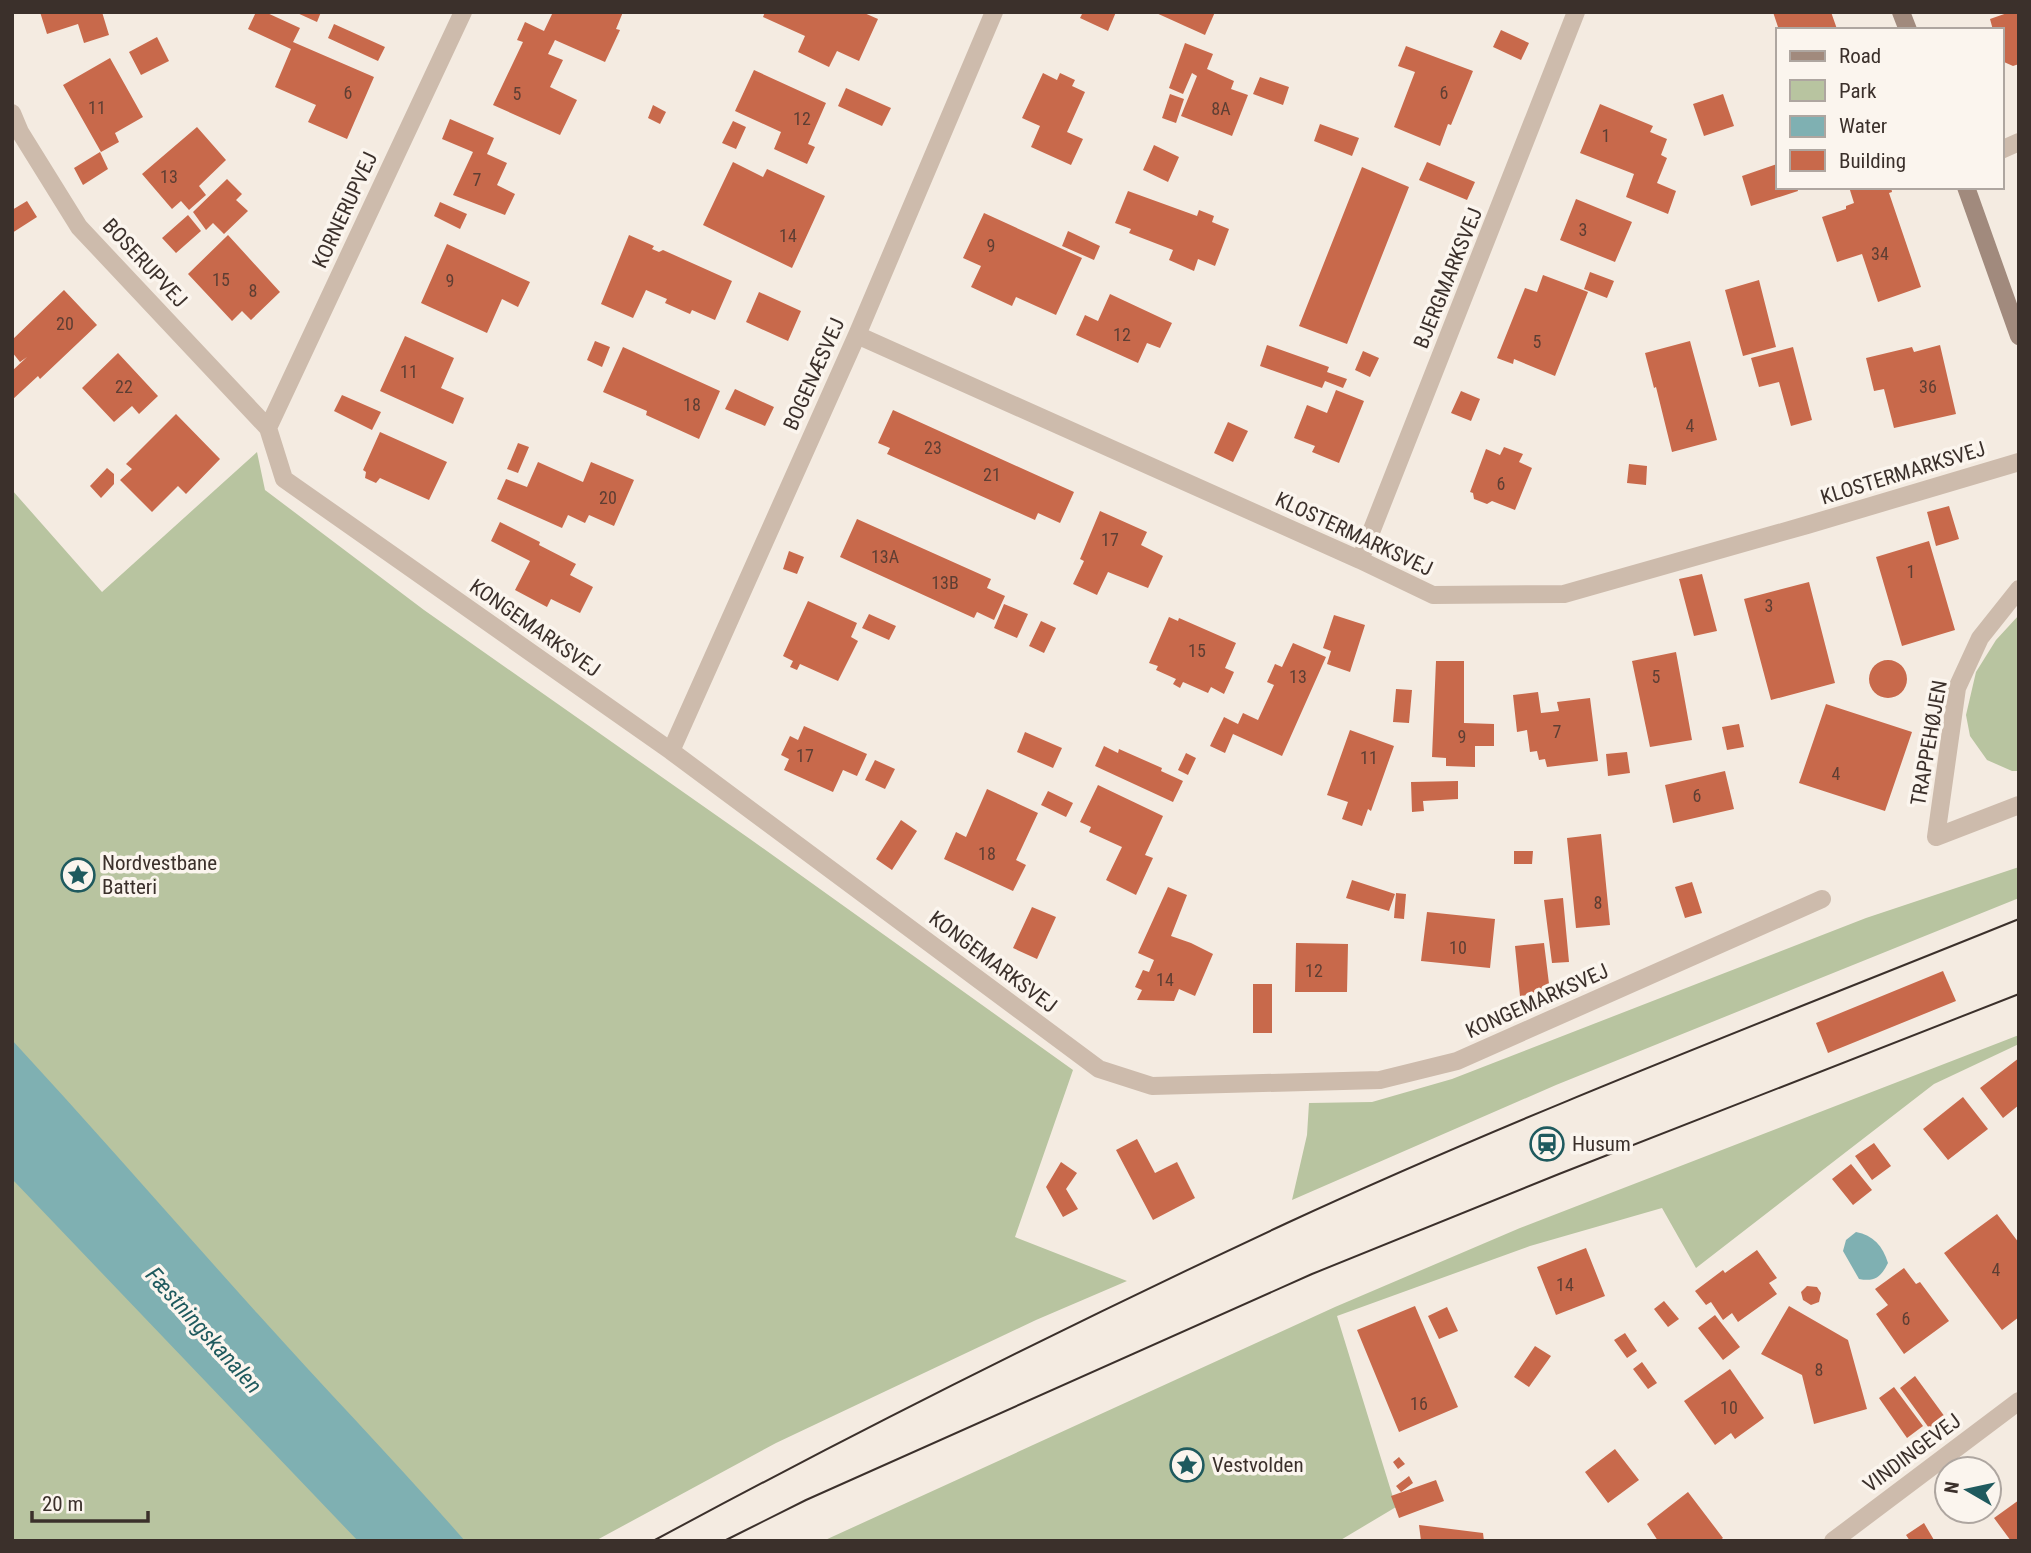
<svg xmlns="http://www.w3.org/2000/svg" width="2031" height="1553" viewBox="0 0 2031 1553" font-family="'Roboto Condensed',sans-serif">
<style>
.green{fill:#b8c4a0}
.water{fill:#7fb0b2}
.building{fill:#c8694b}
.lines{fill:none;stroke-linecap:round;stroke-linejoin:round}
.lane{stroke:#cdbbac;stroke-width:18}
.street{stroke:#cdbbac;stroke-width:18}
.secondary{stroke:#a18a7d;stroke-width:18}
.tram{stroke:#3b302b;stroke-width:2}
.labels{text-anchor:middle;stroke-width:7;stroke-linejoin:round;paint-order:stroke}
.number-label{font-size:18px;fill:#5e3e33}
.street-label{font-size:21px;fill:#3b302b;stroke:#fbf5ee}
.poi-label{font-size:21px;fill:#3b302b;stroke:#fbf5ee;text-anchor:start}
.water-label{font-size:23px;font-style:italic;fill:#1f5a5e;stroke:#fbf5ee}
</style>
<rect width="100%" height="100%" fill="#f4ebe1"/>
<!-- green -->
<path class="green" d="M257,452L265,490L424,610L750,839L1073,1070L1015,1237L1127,1281L1036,1320L776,1443L595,1541H12V490L102,592Z
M2019,615V771H2012L1987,760L1970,736L1966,715L1976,672L1996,640Z
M2019,867V898L1556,1085L1292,1200L1307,1135L1309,1103L1372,1102L1452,1079L1866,918Z
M2019,1035V1044L1934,1084L1696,1268L1662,1208L1530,1246L1337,1316L1396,1507L1339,1541H823L1335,1307L1520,1228Z"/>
<!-- water -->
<path class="water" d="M12,1040C95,1130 175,1222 257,1313C326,1390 397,1463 465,1541H358L12,1179Z
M1856,1232C1873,1235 1883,1246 1888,1263C1881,1277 1875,1282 1859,1279L1843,1251L1846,1240Z"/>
<!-- building -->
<path class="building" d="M40,12H102L109,35L84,43L78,24L47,34Z
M256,12H265L300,28L293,42L374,77L347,139L308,122L316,105L275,87L291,49L248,29Z
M295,12H321L317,22Z
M553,12H623L616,29L620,30L605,62L555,40L548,54L563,60L550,87L577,100L560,135L493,105L523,42L517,40L525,22L544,31Z
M765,12H862L878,19L859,61L837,51L829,67L798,52L805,36L763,17Z
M1083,12H1116L1108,31L1080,18Z
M1154,12H1215L1205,35Z
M1773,12H1831L1837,29L1779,30Z
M2010,12H2019V64L2013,66L2004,62L2001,53V30H1993L1990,19Z
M334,24L385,47L378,61L328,38Z
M1501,30L1529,43L1521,60L1493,47Z
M157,37L169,61L141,75L129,52Z
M1185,43L1213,54L1207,69L1234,81L1231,89L1248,95L1232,136L1181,116L1197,76L1192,73L1183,94L1169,88Z
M1406,46L1473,71L1451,125L1448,124L1440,146L1394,127L1415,72L1398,66Z
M110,58L143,117L115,133L119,142L101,152L63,85Z
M754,70L826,103L808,144L815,147L807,164L774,149L781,132L735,111Z
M1043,73L1057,80L1060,73L1075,80L1072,86L1085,92L1067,132L1083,139L1071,165L1031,147L1040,126L1022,118Z
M1260,77L1289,87L1283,105L1253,94Z
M846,88L891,108L882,126L838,106Z
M1170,94L1184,99L1176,123L1162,118Z
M1723,94L1734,126L1704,136L1693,104Z
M1600,104L1653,126L1650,132L1667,139L1661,155L1667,158L1657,183L1676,191L1668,214L1626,197L1634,174L1580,153Z
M653,105L666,112L660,124L648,118Z
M450,119L494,138L487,154L507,163L497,185L515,194L505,215L453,195L473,152L442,139Z
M733,121L746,127L736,149L722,143Z
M1320,124L1359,138L1352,156L1314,141Z
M197,127L226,160L199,186L206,195L189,210L181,201L172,209L142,174Z
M1154,145L1179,157L1168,182L1143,170Z
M100,152L108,169L83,185L74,168Z
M733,162L763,177L767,169L825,196L792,268L703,225Z
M1427,162L1475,182L1467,200L1419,180Z
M1777,164V187H1797L1798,191L1751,206L1742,176Z
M1362,167L1409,187L1347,344L1299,326Z
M227,179L242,194L236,200L248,211L224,234L213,223L206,230L193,212Z
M1849,187H1891L1892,192L1889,193L1921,287L1878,302L1862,254L1837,262L1822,217L1846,209V206L1854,203Z
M1128,191L1197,216L1199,210L1214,216L1212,222L1229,229L1215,266L1198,259L1194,271L1169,260L1173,250L1129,233L1131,229L1115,223Z
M1576,199L1632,222L1615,262L1560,240Z
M27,201L37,217L12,233V210Z
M440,202L467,214L460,229L434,216Z
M984,213L1082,258L1056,315L1016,297L1012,306L971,287L981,266L963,258Z
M188,215L201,231L176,253L162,238Z
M1068,231L1100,246L1094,260L1062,246Z
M228,235L280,292L251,320L242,311L232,321L188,274Z
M629,235L654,246L652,249L659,252L663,250L732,281L715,320L692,310L690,314L665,303L667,299L646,290L633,318L601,304Z
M447,244L530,282L518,307L502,299L487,333L421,303Z
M1590,272L1614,281L1607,298L1584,289Z
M1543,275L1588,292L1555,376L1514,359L1513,364L1497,358L1525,288L1537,292Z
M1759,280L1776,347L1743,356L1725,290Z
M64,290L97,325L40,379L38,376L12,400V371L27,357L20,362L12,352V340Z
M759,292L801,311L788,341L746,322Z
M1110,294L1172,323L1160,348L1147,343L1138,363L1076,335L1085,315L1098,321Z
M405,336L454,358L441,388L464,398L453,424L380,391Z
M595,341L610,347L602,367L587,360Z
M1690,341L1717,440L1672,452L1656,387L1654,388L1645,353Z
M1267,345L1329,367L1327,372L1347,379L1343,388L1325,381L1322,388L1260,366Z
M1940,345L1956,414L1894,428L1884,389L1874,391L1866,358L1912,347L1914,352Z
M623,347L720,391L699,439L646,415L647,411L603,392Z
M1793,347L1812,420L1791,426L1779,382L1759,387L1751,358Z
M1363,351L1379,358L1370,377L1355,370Z
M118,353L158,396L139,414L132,406L114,422L82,388Z
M735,389L774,407L765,426L725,409Z
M1336,390L1364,401L1339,463L1312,452L1315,446L1294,438L1307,405L1327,413Z
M1461,391L1480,399L1471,421L1451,413Z
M342,395L381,412L372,430L334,411Z
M893,410L1074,492L1060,523L1038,513L1035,520L887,454L890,448L878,443Z
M176,414L220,459L186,494L178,486L152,512L120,480L132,469L126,464Z
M1228,422L1248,431L1233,462L1214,453Z
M380,432L447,462L429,500L380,478L376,483L365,478L366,472L363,470Z
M518,443L529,447L518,473L507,469Z
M1504,447L1523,454L1519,462L1532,468L1515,510L1492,501L1487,504L1474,499L1473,493L1470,492L1486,449L1500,455Z
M538,462L583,482L591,462L634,480L614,526L589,515L585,523L568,515L562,528L497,499L506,479L527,487Z
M1629,464L1647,466L1646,485L1627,483Z
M107,468L114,474V484L101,498L90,486Z
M1949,506L1959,539L1936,546L1927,512Z
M1100,511L1147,532L1141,545L1163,556L1148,588L1108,572L1097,595L1073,584L1084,561L1080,559Z
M857,519L991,579L987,588L1005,596L994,620L977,612L974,618L840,557Z
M500,522L540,542L539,545L576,564L570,575L593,587L580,613L551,599L547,607L515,590L530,561L491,541Z
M1929,541L1955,630L1902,646L1876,557Z
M789,551L804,557L797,574L783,569Z
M1702,574L1717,631L1694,636L1679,579Z
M1809,582L1835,683L1771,700L1744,599Z
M808,601L857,623L851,637L858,641L838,681L800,664L797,670L790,667L793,661L783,656Z
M1004,604L1028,614L1017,638L994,628Z
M869,614L896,626L889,640L862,628Z
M1334,615L1365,625L1350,672L1327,664L1331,651L1323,648Z
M1169,617L1178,621L1179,618L1236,643L1225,668L1234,672L1224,694L1211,687L1208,693L1183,682L1180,688L1173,684L1176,679L1156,670L1158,666L1149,663Z
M1041,621L1056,628L1044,653L1029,646Z
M1293,643L1326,657L1282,756L1233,734L1225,753L1210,746L1224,717L1238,724L1243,713L1258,720L1274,685L1267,682L1275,664L1282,667Z
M1676,652L1692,740L1650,747L1632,661Z
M1869 679a19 19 0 1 1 38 0a19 19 0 1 1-38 0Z
M1436,661H1464V723L1494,724V746H1475V767L1446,766V758L1432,757Z
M1396,689L1412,690L1409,723L1393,722Z
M1538,692L1541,713L1559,711L1557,702L1590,698L1598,761L1547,767L1545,759L1539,760L1537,751L1530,752L1527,730L1517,732L1513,695Z
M1826,704L1912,732L1885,811L1799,783Z
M1739,724L1744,747L1727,750L1722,727Z
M804,726L867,754L857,776L843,770L833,792L784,770L789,759L781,755L790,736L798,740Z
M1350,730L1394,746L1371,811L1368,809L1362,826L1342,819L1348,802L1327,795Z
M1025,732L1062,748L1053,768L1017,752Z
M1104,746L1118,753L1119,749L1162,768L1161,771L1183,781L1173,802L1095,766Z
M1627,752L1630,773L1608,776L1606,754Z
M1186,753L1196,758L1188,775L1178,770Z
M875,760L895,769L885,789L865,780Z
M1725,771L1734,809L1673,823L1665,785Z
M1458,781V799L1423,801L1424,811L1412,812L1411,782Z
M1098,785L1163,816L1145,855L1153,858L1136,895L1106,880L1122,847L1089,832L1091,827L1080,822Z
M987,789L1038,813L1016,860L1026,865L1013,891L944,859L956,832L966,837Z
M1048,791L1073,803L1066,817L1041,805Z
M901,820L917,831L892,870L876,859Z
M1601,834L1610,925L1576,928L1567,838Z
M1514,851H1533L1532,864H1514Z
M1352,880L1395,894L1389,911L1346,898Z
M1692,882L1702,913L1685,918L1675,887Z
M1168,887L1187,895L1171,936L1191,943L1213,954L1195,996L1179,989L1174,1001L1137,1000L1142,990L1135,987L1143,970L1149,972L1154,960L1138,953Z
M1396,893L1406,894L1404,919L1394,918Z
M1563,898L1569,962L1552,963L1544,900Z
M1032,907L1056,917L1037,959L1013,948Z
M1427,912L1495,919L1490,968L1421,961Z
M1296,943L1348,944L1347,992H1295Z
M1544,943L1550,992L1520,996L1515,946Z
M1943,971L1956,1001L1828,1053L1816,1023Z
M1253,984H1272V1033H1253Z
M2019,1058V1105L2003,1118L1980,1088Z
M1963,1097L1988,1129L1948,1160L1923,1129Z
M1137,1139L1155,1173L1177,1162L1195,1198L1153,1220L1116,1150Z
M1874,1143L1891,1166L1872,1180L1855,1156Z
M1061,1162L1077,1173L1066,1189L1078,1209L1063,1217L1046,1187Z
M1851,1164L1872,1190L1853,1205L1832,1179Z
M1997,1214L2019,1243V1317L2002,1330L1944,1253Z
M1586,1248L1605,1296L1556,1315L1537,1267Z
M1757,1250L1777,1278L1769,1283L1777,1294L1738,1322L1732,1313L1723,1320L1711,1302L1706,1305L1695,1291L1723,1270L1725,1273Z
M1904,1268L1916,1284L1920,1282L1949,1321L1904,1354L1876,1314L1888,1305L1875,1289Z
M1807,1286L1817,1287L1821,1293L1819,1302L1811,1305L1803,1300L1801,1292Z
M1664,1301L1679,1319L1668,1327L1654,1309Z
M1415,1306L1458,1407L1399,1432L1357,1330Z
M1789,1306L1848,1340L1867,1409L1814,1424L1802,1375L1761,1354Z
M1447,1307L1458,1331L1439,1339L1428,1316Z
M1715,1315L1740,1347L1723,1360L1698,1328Z
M1625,1333L1637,1351L1627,1358L1614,1340Z
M1535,1346L1551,1356L1529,1387L1514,1377Z
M1642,1362L1657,1383L1648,1389L1633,1369Z
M1730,1369L1764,1418L1735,1439L1731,1433L1715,1445L1684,1401Z
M1915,1376L1945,1417L1929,1428L1900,1388Z
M1894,1387L1923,1426L1907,1438L1879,1398Z
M1615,1449L1639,1480L1608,1503L1585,1472Z
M1399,1457L1405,1464L1398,1469L1393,1462Z
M1409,1476L1413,1483L1401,1492L1396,1486Z
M1436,1480L1444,1501L1399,1518L1391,1496Z
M1688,1492L1723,1538L1719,1541H1658L1647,1524Z
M2019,1500V1541H2011L1994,1518Z
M1924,1523L1934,1540L1910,1541L1906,1535Z
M1419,1525L1483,1533L1484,1541H1421Z"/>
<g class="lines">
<!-- lane -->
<path class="lane" d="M2019,589L1980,638L1957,688L1936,837L2019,805"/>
<!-- street -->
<path class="street" d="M12,113L20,132L79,227L268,428L284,479L671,751L1099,1069L1152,1086L1380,1080L1457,1061L1822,899
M2001,150L2019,142
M857,335L1360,560L1433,595L1564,594L1807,525L2019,462
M268,428L463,12
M1360,560L1576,12
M671,751L857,335L994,12
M1833,1541L2019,1401"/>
<!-- secondary -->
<path class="secondary" d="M1901,12L1908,30
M1966,187L2019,336"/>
<!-- tram -->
<path class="tram" d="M653,1541C861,1429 1073,1323 1287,1223C1527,1112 1774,1018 2019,919
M724,1541L806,1500L1312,1274L1559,1174L2019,994"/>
</g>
<!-- icons -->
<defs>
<symbol id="sight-ring" viewBox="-11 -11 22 22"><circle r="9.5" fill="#fbf5ee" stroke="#1f5a5e" stroke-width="1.5"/><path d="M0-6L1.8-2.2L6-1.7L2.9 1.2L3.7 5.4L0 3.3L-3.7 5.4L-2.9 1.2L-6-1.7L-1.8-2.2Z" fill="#1f5a5e"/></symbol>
<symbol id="station-ring" viewBox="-11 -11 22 22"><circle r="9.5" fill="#fbf5ee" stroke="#1f5a5e" stroke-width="1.5"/><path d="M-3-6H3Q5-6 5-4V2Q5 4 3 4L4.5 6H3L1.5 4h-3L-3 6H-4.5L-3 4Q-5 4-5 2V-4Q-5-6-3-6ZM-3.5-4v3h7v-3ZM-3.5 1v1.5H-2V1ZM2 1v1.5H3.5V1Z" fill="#1f5a5e"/></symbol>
</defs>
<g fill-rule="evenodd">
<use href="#sight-ring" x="59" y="856" width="38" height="38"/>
<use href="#station-ring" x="1528" y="1125" width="38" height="38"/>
<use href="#sight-ring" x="1168" y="1446" width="38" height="38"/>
</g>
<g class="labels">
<!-- number labels -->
<g class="number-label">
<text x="348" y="99">6</text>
<text x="1444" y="99">6</text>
<text x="517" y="100">5</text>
<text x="97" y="114">11</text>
<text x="1221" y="115">8A</text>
<text x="802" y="125">12</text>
<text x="1606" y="142">1</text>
<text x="169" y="183">13</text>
<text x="477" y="186">7</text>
<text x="1583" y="236">3</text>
<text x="788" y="242">14</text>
<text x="991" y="252">9</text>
<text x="1880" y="260">34</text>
<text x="221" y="286">15</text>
<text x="450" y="287">9</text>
<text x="253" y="297">8</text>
<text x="65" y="330">20</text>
<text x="1122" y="341">12</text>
<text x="1537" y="348">5</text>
<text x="409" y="378">11</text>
<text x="124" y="393">22</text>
<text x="1928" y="393">36</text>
<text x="692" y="411">18</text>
<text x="1690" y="432">4</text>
<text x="933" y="454">23</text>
<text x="992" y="481">21</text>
<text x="1501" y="490">6</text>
<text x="608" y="504">20</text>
<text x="1110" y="546">17</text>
<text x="885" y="563">13A</text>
<text x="1911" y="578">1</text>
<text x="945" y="589">13B</text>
<text x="1769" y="612">3</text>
<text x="1197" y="657">15</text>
<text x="1298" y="683">13</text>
<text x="1656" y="683">5</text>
<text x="1557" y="738">7</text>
<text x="1462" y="743">9</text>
<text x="805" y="762">17</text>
<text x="1369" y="764">11</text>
<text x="1836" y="780">4</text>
<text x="1697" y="802">6</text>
<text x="987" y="860">18</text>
<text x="1598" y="909">8</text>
<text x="1458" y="954">10</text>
<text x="1314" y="977">12</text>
<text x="1165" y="986">14</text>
<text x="1996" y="1276">4</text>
<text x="1565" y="1291">14</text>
<text x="1906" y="1325">6</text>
<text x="1819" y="1376">8</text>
<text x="1419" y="1410">16</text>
<text x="1729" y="1414">10</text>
</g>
<!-- street labels -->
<g class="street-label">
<text transform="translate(345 210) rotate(-65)" y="7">KORNERUPVEJ</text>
<text transform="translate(145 263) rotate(47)" y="7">BOSERUPVEJ</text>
<text transform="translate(1448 278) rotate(-68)" y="7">BJERGMARKSVEJ</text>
<text transform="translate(814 374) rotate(-66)" y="7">BOGENÆSVEJ</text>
<text transform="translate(1903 473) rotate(-17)" y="7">KLOSTERMARKSVEJ</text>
<text transform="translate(1354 534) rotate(25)" y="7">KLOSTERMARKSVEJ</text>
<text transform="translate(535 628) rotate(35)" y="7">KONGEMARKSVEJ</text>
<text transform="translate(1929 743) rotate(-80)" y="7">TRAPPEHØJEN</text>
<text transform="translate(993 962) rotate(37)" y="7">KONGEMARKSVEJ</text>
<text transform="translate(1537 1001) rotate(-24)" y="7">KONGEMARKSVEJ</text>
<text transform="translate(1912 1453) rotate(-37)" y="7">VINDINGEVEJ</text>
</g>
<!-- poi labels -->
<g class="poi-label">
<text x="102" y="870">Nordvestbane<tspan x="102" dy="24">Batteri</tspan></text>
<text x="1572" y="1151">Husum</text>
<text x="1212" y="1472">Vestvolden</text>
</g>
<!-- water labels -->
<g class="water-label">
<text transform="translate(204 1330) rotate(48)" y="8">Fæstningskanalen</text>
</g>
</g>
<!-- border -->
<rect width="2031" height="1553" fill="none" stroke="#3b302b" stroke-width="28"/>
<!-- legend -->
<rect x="1776" y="28" width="228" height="161" fill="#fbf5ee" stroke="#aea6a0" stroke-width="2"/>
<rect x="1790" y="51" width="35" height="10" fill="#a18a7d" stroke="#aea6a0" stroke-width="2"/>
<text x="1839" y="63" font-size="21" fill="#3b302b">Road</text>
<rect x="1790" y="80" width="35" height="21" fill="#b8c4a0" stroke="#aea6a0" stroke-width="2"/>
<text x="1839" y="98" font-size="21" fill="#3b302b">Park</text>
<rect x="1790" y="116" width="35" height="21" fill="#7fb0b2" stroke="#aea6a0" stroke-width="2"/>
<text x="1839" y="133" font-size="21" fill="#3b302b">Water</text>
<rect x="1790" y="150" width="35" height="21" fill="#c8694b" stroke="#aea6a0" stroke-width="2"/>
<text x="1839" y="168" font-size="21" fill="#3b302b">Building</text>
<!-- north arrow -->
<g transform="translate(1968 1490) rotate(279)"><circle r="33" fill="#fbf5ee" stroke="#aea6a0" stroke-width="2"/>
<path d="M0-5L12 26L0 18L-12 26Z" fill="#1f5a5e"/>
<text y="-10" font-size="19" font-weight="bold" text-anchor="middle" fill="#3b302b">N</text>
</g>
<!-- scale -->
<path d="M32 1511v10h116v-10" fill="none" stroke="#3b302b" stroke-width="3.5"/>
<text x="42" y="1511" font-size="21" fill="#3b302b" stroke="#fbf5ee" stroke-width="5" paint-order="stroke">20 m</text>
</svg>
